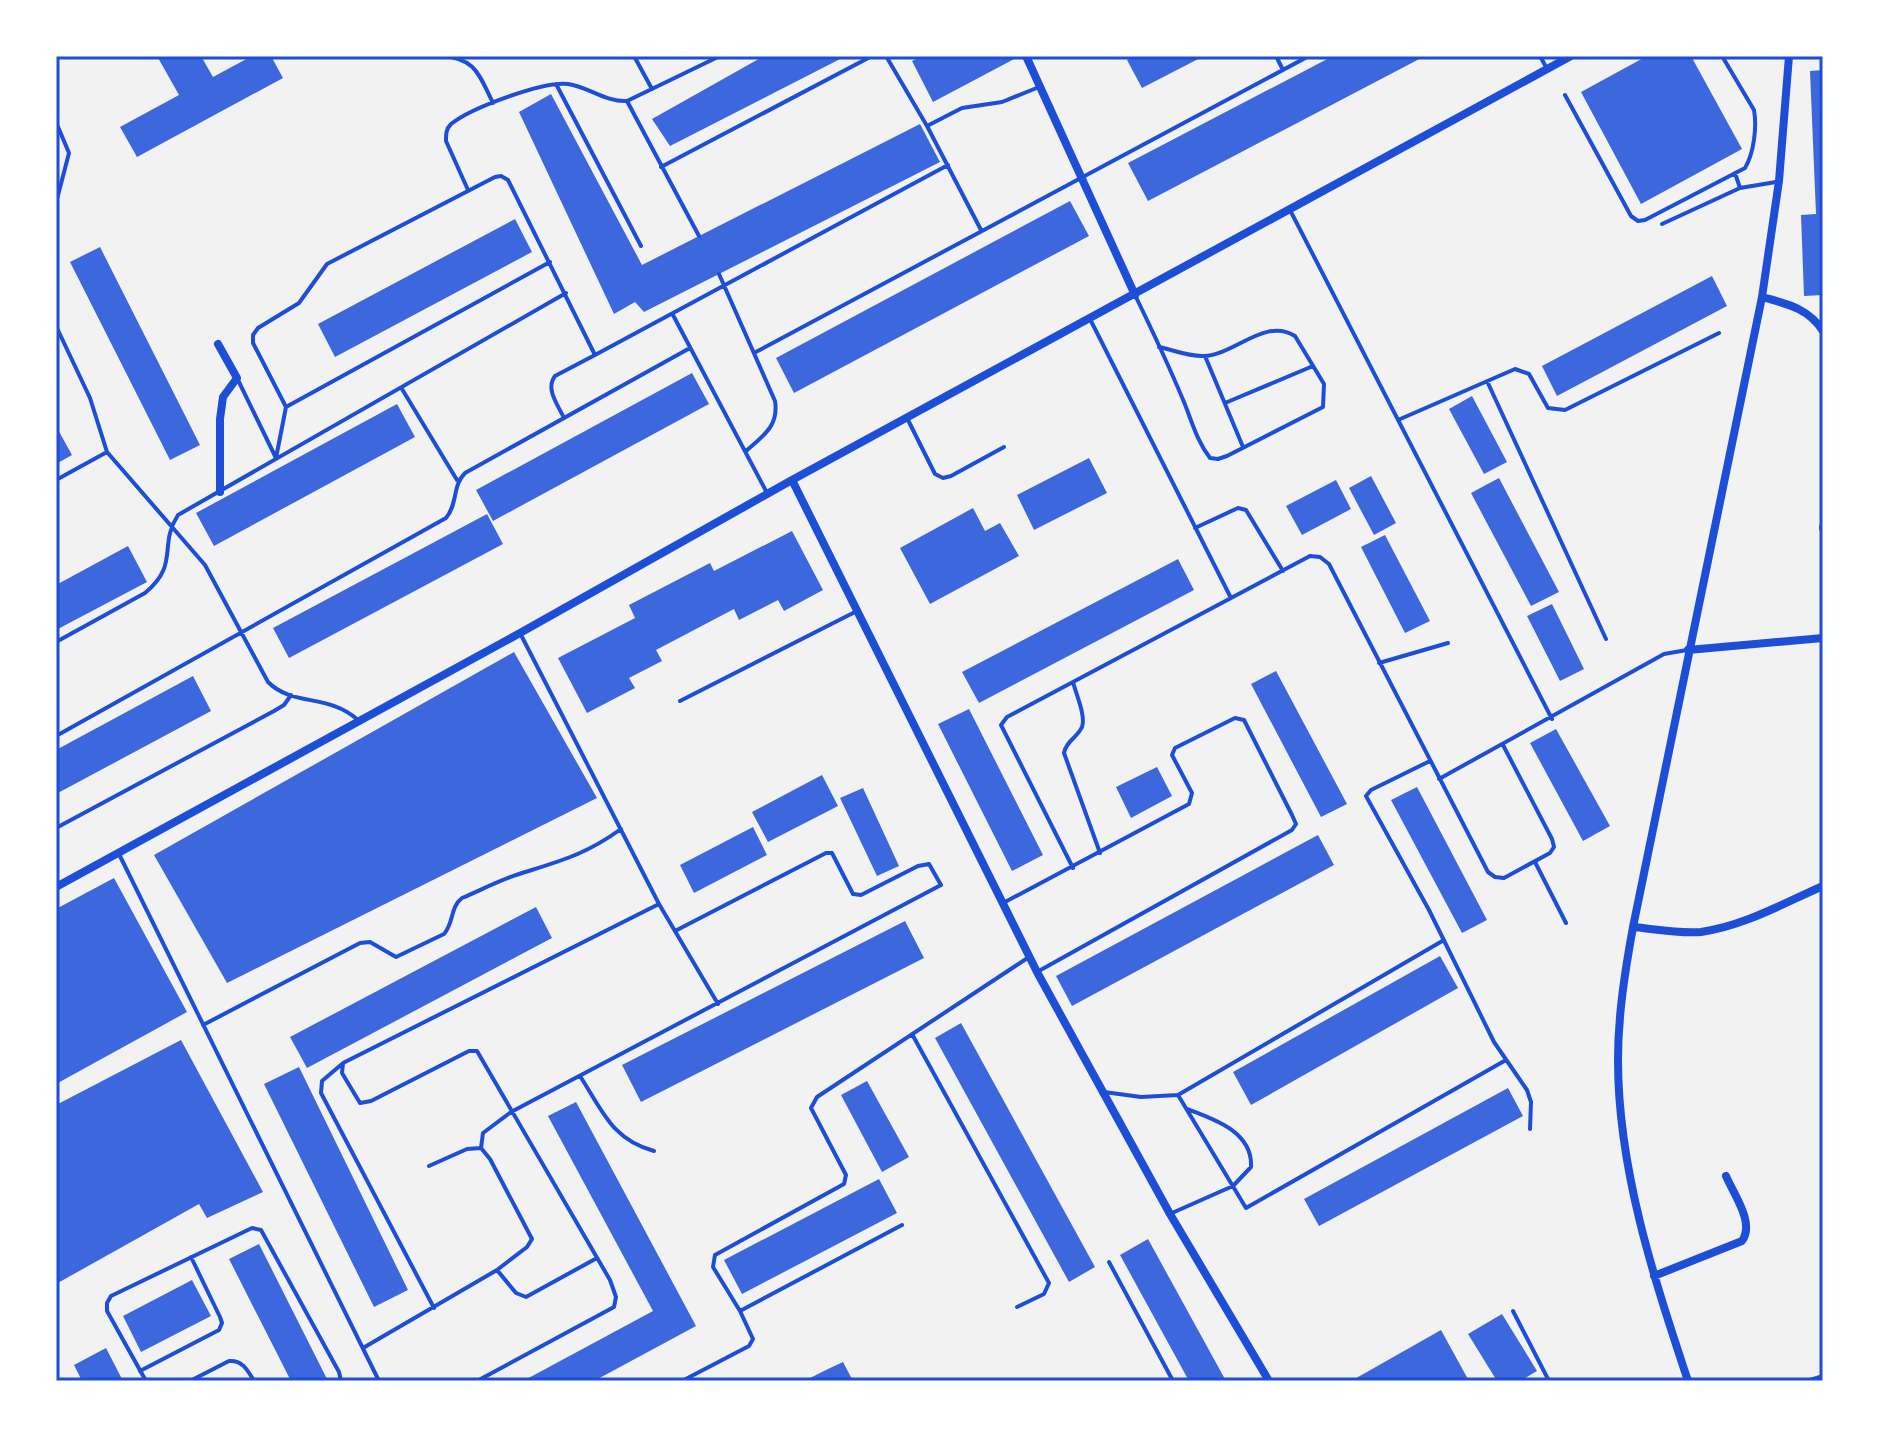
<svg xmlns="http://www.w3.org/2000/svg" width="1879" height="1437" viewBox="0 0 1879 1437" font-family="'Nunito Sans',sans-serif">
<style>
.building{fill:#3d67dc}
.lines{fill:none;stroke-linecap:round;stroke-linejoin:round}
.service{stroke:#1d4ed8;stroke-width:4}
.minor{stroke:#1d4ed8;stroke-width:8}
.neatline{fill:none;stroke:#1d4ed8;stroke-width:3}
</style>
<rect width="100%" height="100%" fill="#f2f2f2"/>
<!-- building -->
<path class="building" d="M157,56H201L213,77L252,56H271L283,78L137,157L120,127L179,95Z
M764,56H846L670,146L652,119Z
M922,56H1020L933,102L912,61Z
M1135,56H1204L1142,88L1127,60Z
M1333,56H1425L1148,201L1128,163Z
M1647,56H1691L1742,149L1641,204L1581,92Z
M1823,70V295L1804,296L1801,215L1816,214L1810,71Z
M551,94L642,265L920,124L940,162L644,312L635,302L614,314L519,112Z
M1070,201L1089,236L794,393L776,358Z
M515,219L532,252L335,357L318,324Z
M100,247L200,445L170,460L70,262Z
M1712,276L1727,306L1557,396L1542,366Z
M692,373L709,404L493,521L476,490Z
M1472,396L1507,462L1484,474L1449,409Z
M397,404L415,437L214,546L196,513Z
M56,426L72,455L56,464Z
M1089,458L1107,493L1034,530L1017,495Z
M1371,476L1396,523L1374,535L1349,488Z
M1499,478L1559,592L1531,606L1471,493Z
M1336,480L1351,509L1302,535L1286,506Z
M973,508L985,531L1000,523L1019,556L930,604L900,548Z
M487,514L503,544L289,658L273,628Z
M792,531L823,590L784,611L778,600L739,620L734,609L656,650L662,661L629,678L635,688L587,713L558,658L635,618L629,605L710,563L714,571Z
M1385,535L1430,621L1405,633L1361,547Z
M128,546L147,582L56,630V585Z
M1178,559L1194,590L979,703L962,672Z
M1552,604L1584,669L1560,681L1527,616Z
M514,652L597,798L227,983L154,855Z
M1276,671L1347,804L1321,817L1251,684Z
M193,676L211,711L56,794V750Z
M969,709L1043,855L1012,871L938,724Z
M1556,729L1610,826L1583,841L1530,743Z
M1157,767L1172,796L1131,818L1116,787Z
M822,775L838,806L768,842L752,812Z
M1417,787L1487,920L1462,933L1391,800Z
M863,788L899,866L877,876L840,798Z
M753,827L767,855L694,893L680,865Z
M1318,835L1334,865L1072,1006L1056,976Z
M114,878L187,1012L56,1084V909Z
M536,907L552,938L307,1068L290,1037Z
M905,921L924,958L641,1102L622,1065Z
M1440,956L1458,988L1251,1105L1233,1072Z
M961,1023L1095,1267L1069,1282L935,1038Z
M181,1040L263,1192L207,1218L199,1204L56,1284V1105Z
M299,1067L408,1290L374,1307L264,1084Z
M867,1081L909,1157L882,1172L841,1095Z
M1508,1088L1523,1116L1319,1226L1304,1199Z
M576,1102L696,1326L594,1381H523L653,1311L548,1116Z
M879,1179L897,1213L742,1294L724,1260Z
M1148,1239L1226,1381H1189L1120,1255Z
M259,1244L327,1379L322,1381H291L229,1259Z
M192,1280L211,1316L141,1352L123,1316Z
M1502,1314L1537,1371L1520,1381H1497L1468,1334Z
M1441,1330L1469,1381H1351Z
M106,1348L123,1381H82L74,1365Z
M843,1362L853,1381H804L828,1369Z"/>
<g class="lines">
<!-- service -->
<path class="service" d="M441,56C476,58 479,75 493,103
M634,56L652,89
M886,56L927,126L981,230
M1276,56L1283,70
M1540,56L1546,67
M556,84L641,246
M1565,95L1631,216L1638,221L1645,220L1745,168C1754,153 1757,127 1754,110L1722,56
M627,101L699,236
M56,122L69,153L56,203
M927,126L962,108L1002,102L1039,87
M661,167L872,56
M1735,173L1740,188
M468,190L446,141C446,134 446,129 451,124C471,108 543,81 568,84C589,87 605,102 627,101L720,56
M1290,210L1552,719
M1662,224L1740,188L1776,182
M719,274L775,401C779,426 763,436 746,451
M1135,295C1152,330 1169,366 1184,402C1192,422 1197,441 1210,458L1218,459L1227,456L1323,407L1324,384L1295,336C1265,317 1234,355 1204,356C1190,357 1173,350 1159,347
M673,315L767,493
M1090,319L1231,598
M56,326L90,398L107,452L205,565L268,682C293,707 328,693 358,720
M754,353L1309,56
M1205,356L1243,447
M238,380L276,458
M1487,381L1606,639
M402,389L457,480
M1225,403L1313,366
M286,407L253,343V335L258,328L299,303L327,264L495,177L501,176L508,180L595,355L948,165
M564,418C558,405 545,389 555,376L595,355
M907,418L935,474L943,478L951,476L1004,447
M1398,420L1515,369L1529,374L1548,408L1565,410L1719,333
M276,458L286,407L550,262
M56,480L107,452
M1195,528L1238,508L1246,510L1283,571
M520,633L659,904L718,1004
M56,642L145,593C180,564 158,546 178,515L566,293
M1379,663L1448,643
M1073,682C1076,694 1086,716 1082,727C1077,738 1066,741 1064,753L1100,853
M680,701L855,612
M56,736L446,518C458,504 452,486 465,473L690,348
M1430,761L1371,790L1366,796L1429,910L1494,1042L1527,1090L1531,1102L1530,1129
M1439,779L1664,654L1687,650
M56,828L274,711L284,705L291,695
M119,854L379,1381
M1535,862L1566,923
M1073,868L1001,725L1007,717L1310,556L1320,557L1329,564L1488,872L1495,877L1504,878L1550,853L1554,847L1552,839L1503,745
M1005,902L1189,804L1192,793L1172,755L1175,748L1235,718L1244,720L1292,815L1296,824L1292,830L1037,972
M203,1025L360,943L370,942L396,957L444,934C454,923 450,907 462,898C481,890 500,880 519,874C560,861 585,855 621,829
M912,1034L1049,1283L1044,1294L1017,1307
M342,1064L322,1081L321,1093L434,1308
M580,1076C602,1110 612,1140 654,1151
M1104,1092L1141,1097L1178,1095L1444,940
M1178,1095L1246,1208L1506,1060
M481,1148L483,1133L511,1112L941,885L929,864L918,866L861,895L853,894L832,853H826L675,931
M429,1166L467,1149L481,1148L490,1159L532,1239L527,1247L497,1270
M1172,1213L1233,1186L1251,1167C1253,1132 1214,1119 1187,1109
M1109,1262L1173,1381
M740,1311L902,1225
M1513,1311L1549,1381
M363,1348L497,1270L516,1293L526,1297L597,1258
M140,1371L219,1330L222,1323L220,1317L191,1257
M146,1381L107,1311V1303L111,1296L252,1228L261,1230L339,1372L341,1381
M190,1381L229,1361C243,1360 248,1371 254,1381
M477,1381L614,1307L616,1297L610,1280L477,1051H469L371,1101L360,1103L342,1073L343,1063L659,904
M682,1381L749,1346L753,1339L740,1311L713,1267L715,1255L844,1184L846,1175L811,1108L817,1097L1029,957"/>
<!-- minor -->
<path class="minor" d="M1026,56L1135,295
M1762,297C1787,304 1808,308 1823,331
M218,344L237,378L223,397L220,419V492
M792,480L1037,972L1170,1214L1269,1381
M1823,527V528
M1688,650L1823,638
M56,887L520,633L792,480L1571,56
M1633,927C1655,929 1678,934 1701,932C1744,926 1784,903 1823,886
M1654,1276L1742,1241C1755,1223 1734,1195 1726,1176
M1688,1381C1654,1278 1618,1170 1618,1060C1618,1015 1625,971 1633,927L1762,297L1779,181L1789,56
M1813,1381L1823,1378"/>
</g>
<!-- border -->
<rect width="1879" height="1437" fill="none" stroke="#ffffff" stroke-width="116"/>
<rect x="58" y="58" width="1763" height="1321" class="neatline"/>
</svg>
